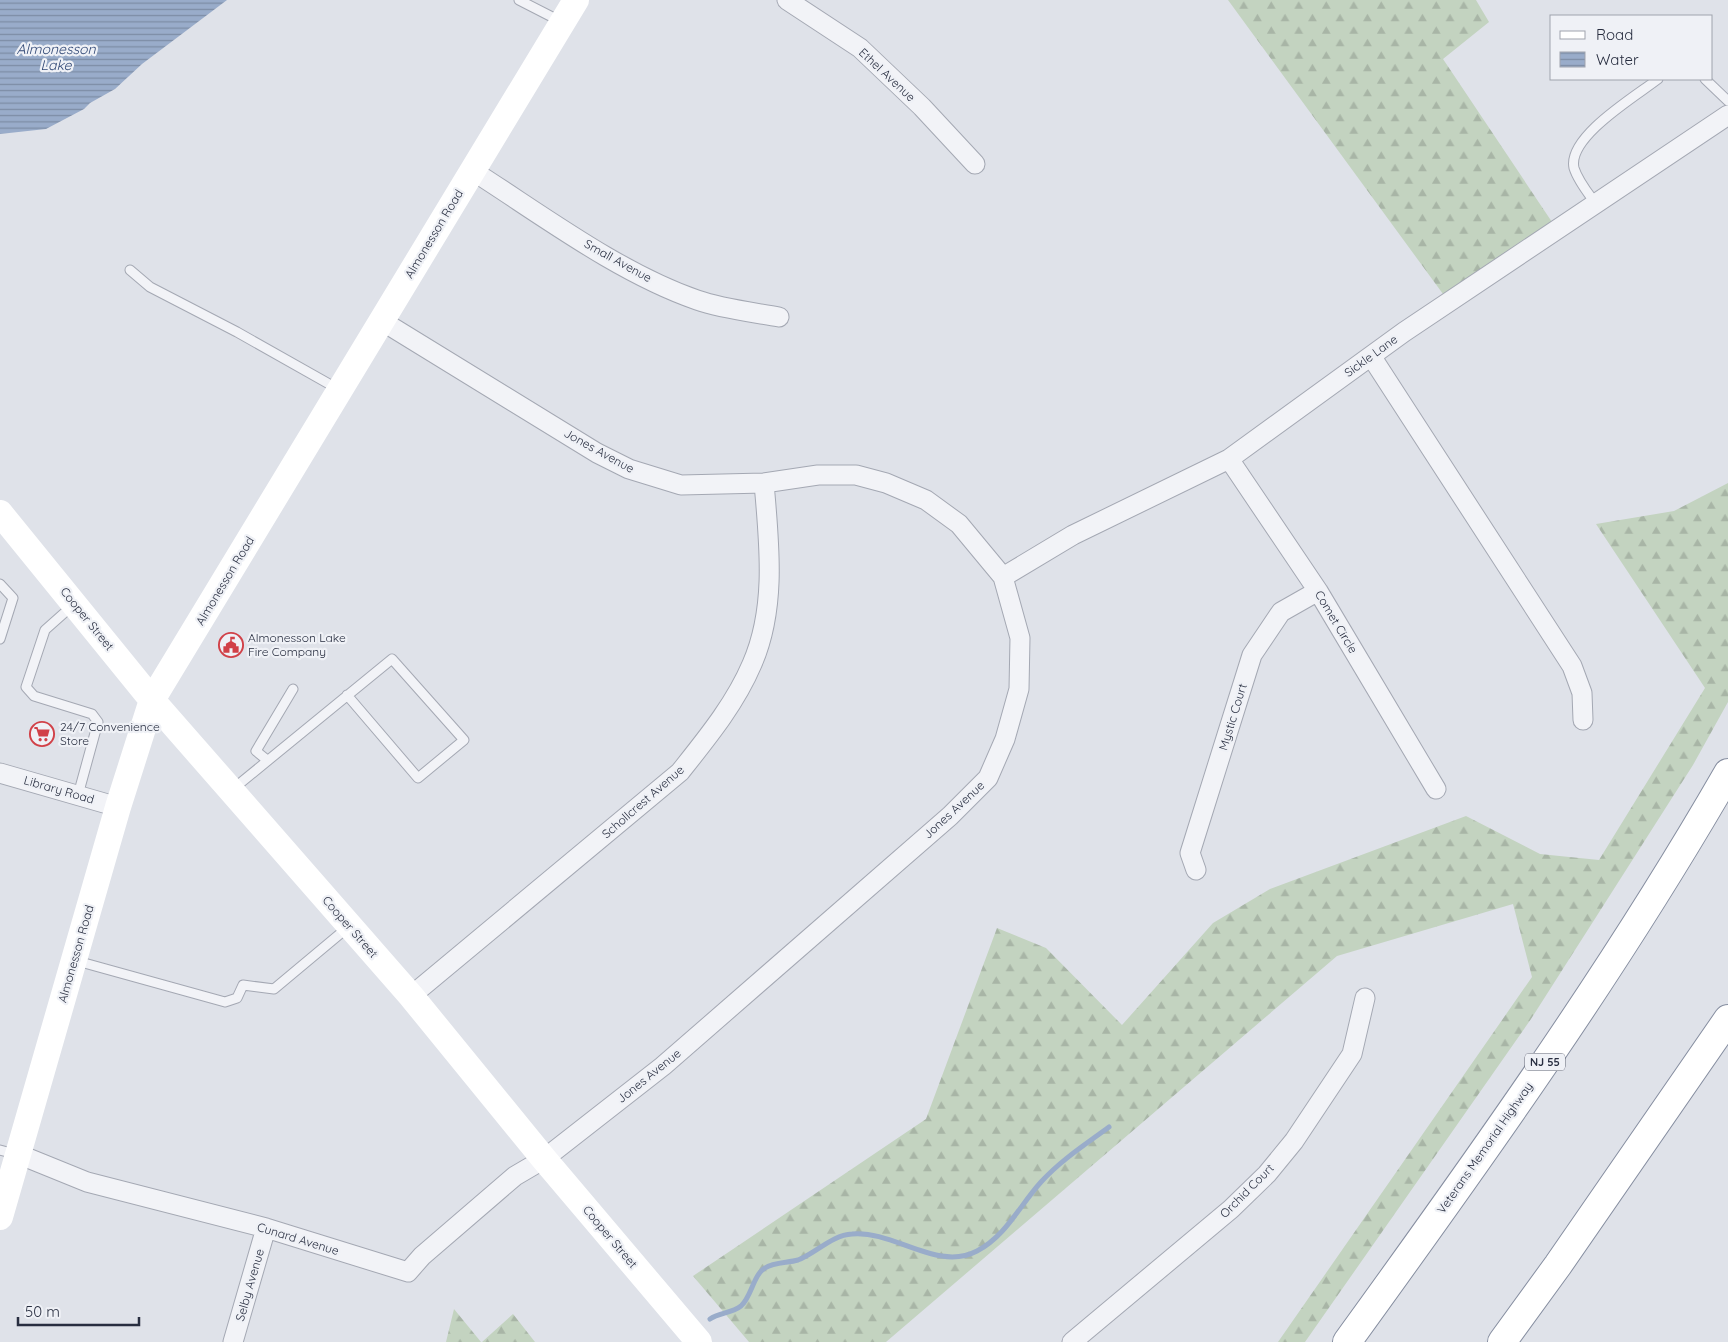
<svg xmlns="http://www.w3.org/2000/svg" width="1728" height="1342" viewBox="0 0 1728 1342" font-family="Quicksand,sans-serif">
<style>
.forest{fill:url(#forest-firs)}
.water{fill:url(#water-rules)}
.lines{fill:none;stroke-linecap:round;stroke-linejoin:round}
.stream{stroke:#99acca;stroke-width:5}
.lane-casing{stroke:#a4a8b3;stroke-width:11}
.street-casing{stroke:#a4a8b3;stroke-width:21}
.highway-casing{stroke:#868ea0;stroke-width:30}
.lane{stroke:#f2f3f7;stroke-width:9}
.street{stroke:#f2f3f7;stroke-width:19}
.secondary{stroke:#fff;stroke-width:26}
.highway{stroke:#fff;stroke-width:28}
.labels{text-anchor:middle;stroke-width:4.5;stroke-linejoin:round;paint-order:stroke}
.shield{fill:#eff1f6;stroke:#646877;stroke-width:1}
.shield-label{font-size:11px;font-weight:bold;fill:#282e40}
.street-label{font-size:12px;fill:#282e40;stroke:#eff1f6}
.poi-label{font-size:12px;fill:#282e40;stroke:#eff1f6;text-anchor:start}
.water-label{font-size:14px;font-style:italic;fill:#314875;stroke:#eff1f6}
</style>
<defs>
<pattern id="forest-firs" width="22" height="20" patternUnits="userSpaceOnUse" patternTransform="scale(1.25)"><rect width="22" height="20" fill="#c3d3c0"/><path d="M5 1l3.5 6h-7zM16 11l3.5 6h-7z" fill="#a8b5a6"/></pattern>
<pattern id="water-rules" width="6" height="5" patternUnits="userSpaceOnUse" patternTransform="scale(1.25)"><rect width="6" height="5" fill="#99acca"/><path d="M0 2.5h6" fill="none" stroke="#7d8ca5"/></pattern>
</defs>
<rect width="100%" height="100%" fill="#dfe2e9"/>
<!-- forest -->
<path class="forest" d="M1228,0H1476L1489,22L1443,59L1552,222L1443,294Z
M1728,483V702L1693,765L1531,1019L1305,1342H1278L1532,977L1513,904L1337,956L886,1342H749L693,1276L926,1119L997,928L1046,948L1122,1025L1213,923L1270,889L1466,816L1540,854L1599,860L1705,688L1596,524L1674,511Z
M454,1309L481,1342H446Z
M513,1314L535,1342H482Z"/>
<!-- water -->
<path class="water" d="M0,0H227L142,64L115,89L90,103L84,109L46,129L0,134Z"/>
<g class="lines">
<!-- stream -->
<path class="stream" d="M710,1319C719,1313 732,1313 741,1306C752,1296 753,1275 765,1268C774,1262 788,1263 798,1260C816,1253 832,1235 852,1234C894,1230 937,1272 977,1251C1006,1236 1020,1205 1041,1182C1061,1160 1086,1144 1109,1127"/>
<defs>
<path id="lane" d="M519,0L560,21
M1705,79L1728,101
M1596,204C1588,193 1578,181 1574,168C1567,137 1636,96 1658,79
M130,270L150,287L237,332L338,389
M0,584L13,598L0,639
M72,606L45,630L26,687L34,696L92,714L98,722L78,795
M267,760L256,751L293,689
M233,789L392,659L464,740L418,778L347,695
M77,961L225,1002L237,998L243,985L274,989L347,928
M0,1150L15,1154"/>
<path id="street" d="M787,0L860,48L922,107L975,164
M473,171C542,215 619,273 697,300C723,309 752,312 779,317
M1371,356L1572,666L1582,693L1583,720
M1229,459L1318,591L1436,789
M1003,577L1073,535L1229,459L1404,332L1728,115
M0,773L118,807
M1196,870L1190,853L1252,655L1281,612L1318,591
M411,996L680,772C707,738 735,704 752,664C777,607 769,542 764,483
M18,1154L87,1182L266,1228L408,1272L422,1256L515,1176L544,1159L663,1066L950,816L988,778L1005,739L1019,689L1020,638L1003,577L959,524L926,500L886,483L856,475H818L764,483L681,485L629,469L597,453L382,321
M233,1342L266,1228
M1072,1342L1231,1209L1267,1174L1294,1141L1352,1054L1365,998"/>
<path id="highway" d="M1347,1342C1481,1157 1614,971 1728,773
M1502,1342L1558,1265L1728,1019"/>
</defs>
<!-- lane casing -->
<use href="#lane" class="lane-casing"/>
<!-- street casing -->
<use href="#street" class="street-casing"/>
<!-- highway casing -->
<use href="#highway" class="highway-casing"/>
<!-- lane -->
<use href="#lane" class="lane"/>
<!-- street -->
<use href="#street" class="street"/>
<!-- secondary -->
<path class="secondary" d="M0,513L152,700L411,996L544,1159L699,1342
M0,1217L118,807L152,700L576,0"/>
<!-- highway -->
<use href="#highway" class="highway"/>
</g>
<!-- icons -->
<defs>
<symbol id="civic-ring" viewBox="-11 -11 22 22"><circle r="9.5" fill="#eff1f6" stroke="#d14148" stroke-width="1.5"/><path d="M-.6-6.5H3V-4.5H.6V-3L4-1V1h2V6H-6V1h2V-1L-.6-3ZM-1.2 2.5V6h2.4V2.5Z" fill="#d14148"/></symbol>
<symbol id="supermarket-ring" viewBox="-11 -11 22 22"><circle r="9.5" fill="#eff1f6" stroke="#d14148" stroke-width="1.5"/><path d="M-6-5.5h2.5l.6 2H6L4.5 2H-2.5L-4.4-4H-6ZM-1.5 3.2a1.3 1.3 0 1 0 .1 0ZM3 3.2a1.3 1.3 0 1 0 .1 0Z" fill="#d14148"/></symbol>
</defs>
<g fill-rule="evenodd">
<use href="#civic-ring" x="217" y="631" width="28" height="28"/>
<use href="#supermarket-ring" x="28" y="720" width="28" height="28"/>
</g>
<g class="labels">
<!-- shield labels -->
<rect class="shield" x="1525" y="1053.5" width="40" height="17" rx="4"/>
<g class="shield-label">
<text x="1545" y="1066">NJ 55</text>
</g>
<!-- street labels -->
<g class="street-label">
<text transform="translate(887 75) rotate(43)" y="4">Ethel Avenue</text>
<text transform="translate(434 234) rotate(-59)" y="4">Almonesson Road</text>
<text transform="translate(618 261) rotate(29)" y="4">Small Avenue</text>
<text transform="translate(1371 356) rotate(-36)" y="4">Sickle Lane</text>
<text transform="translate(599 451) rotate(29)" y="4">Jones Avenue</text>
<text transform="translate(225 581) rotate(-59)" y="4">Almonesson Road</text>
<text transform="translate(87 619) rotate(51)" y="4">Cooper Street</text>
<text transform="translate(1336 622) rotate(59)" y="4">Comet Circle</text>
<text transform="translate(1233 717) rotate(-73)" y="4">Mystic Court</text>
<text transform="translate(59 790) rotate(16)" y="4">Library Road</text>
<text transform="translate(643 802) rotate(-41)" y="4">Schollcrest Avenue</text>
<text transform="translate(954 810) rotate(-43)" y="4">Jones Avenue</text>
<text transform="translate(350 927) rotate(49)" y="4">Cooper Street</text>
<text transform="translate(76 954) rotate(-74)" y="4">Almonesson Road</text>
<text transform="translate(649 1076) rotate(-39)" y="4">Jones Avenue</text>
<text transform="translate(1485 1148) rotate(-55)" y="4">Veterans Memorial Highway</text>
<text transform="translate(1247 1191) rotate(-45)" y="4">Orchid Court</text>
<text transform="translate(610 1237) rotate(50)" y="4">Cooper Street</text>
<text transform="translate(298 1239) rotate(17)" y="4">Cunard Avenue</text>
<text transform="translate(250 1285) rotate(-74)" y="4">Selby Avenue</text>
</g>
<!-- poi labels -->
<g class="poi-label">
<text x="248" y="642">Almonesson Lake<tspan x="248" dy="14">Fire Company</tspan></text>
<text x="60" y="731">24/7 Convenience<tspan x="60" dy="14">Store</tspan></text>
</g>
<!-- water labels -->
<g class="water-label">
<text x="56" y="54">Almonesson<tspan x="56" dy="16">Lake</tspan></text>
</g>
</g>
<!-- legend -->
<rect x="1550" y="15" width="162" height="65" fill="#eff1f6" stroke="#9fa3ad"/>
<rect x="1560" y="31" width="25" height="8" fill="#ffffff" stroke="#9fa3ad"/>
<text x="1596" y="40" font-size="15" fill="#282e40">Road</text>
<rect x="1560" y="52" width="25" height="15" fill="url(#water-rules)" stroke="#9fa3ad"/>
<text x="1596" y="65" font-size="15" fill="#282e40">Water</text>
<!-- scale -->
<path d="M18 1317v8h121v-8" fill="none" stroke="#282e40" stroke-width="2.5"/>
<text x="25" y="1317" font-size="15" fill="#282e40" stroke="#eff1f6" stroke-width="4" paint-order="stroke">50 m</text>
</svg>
